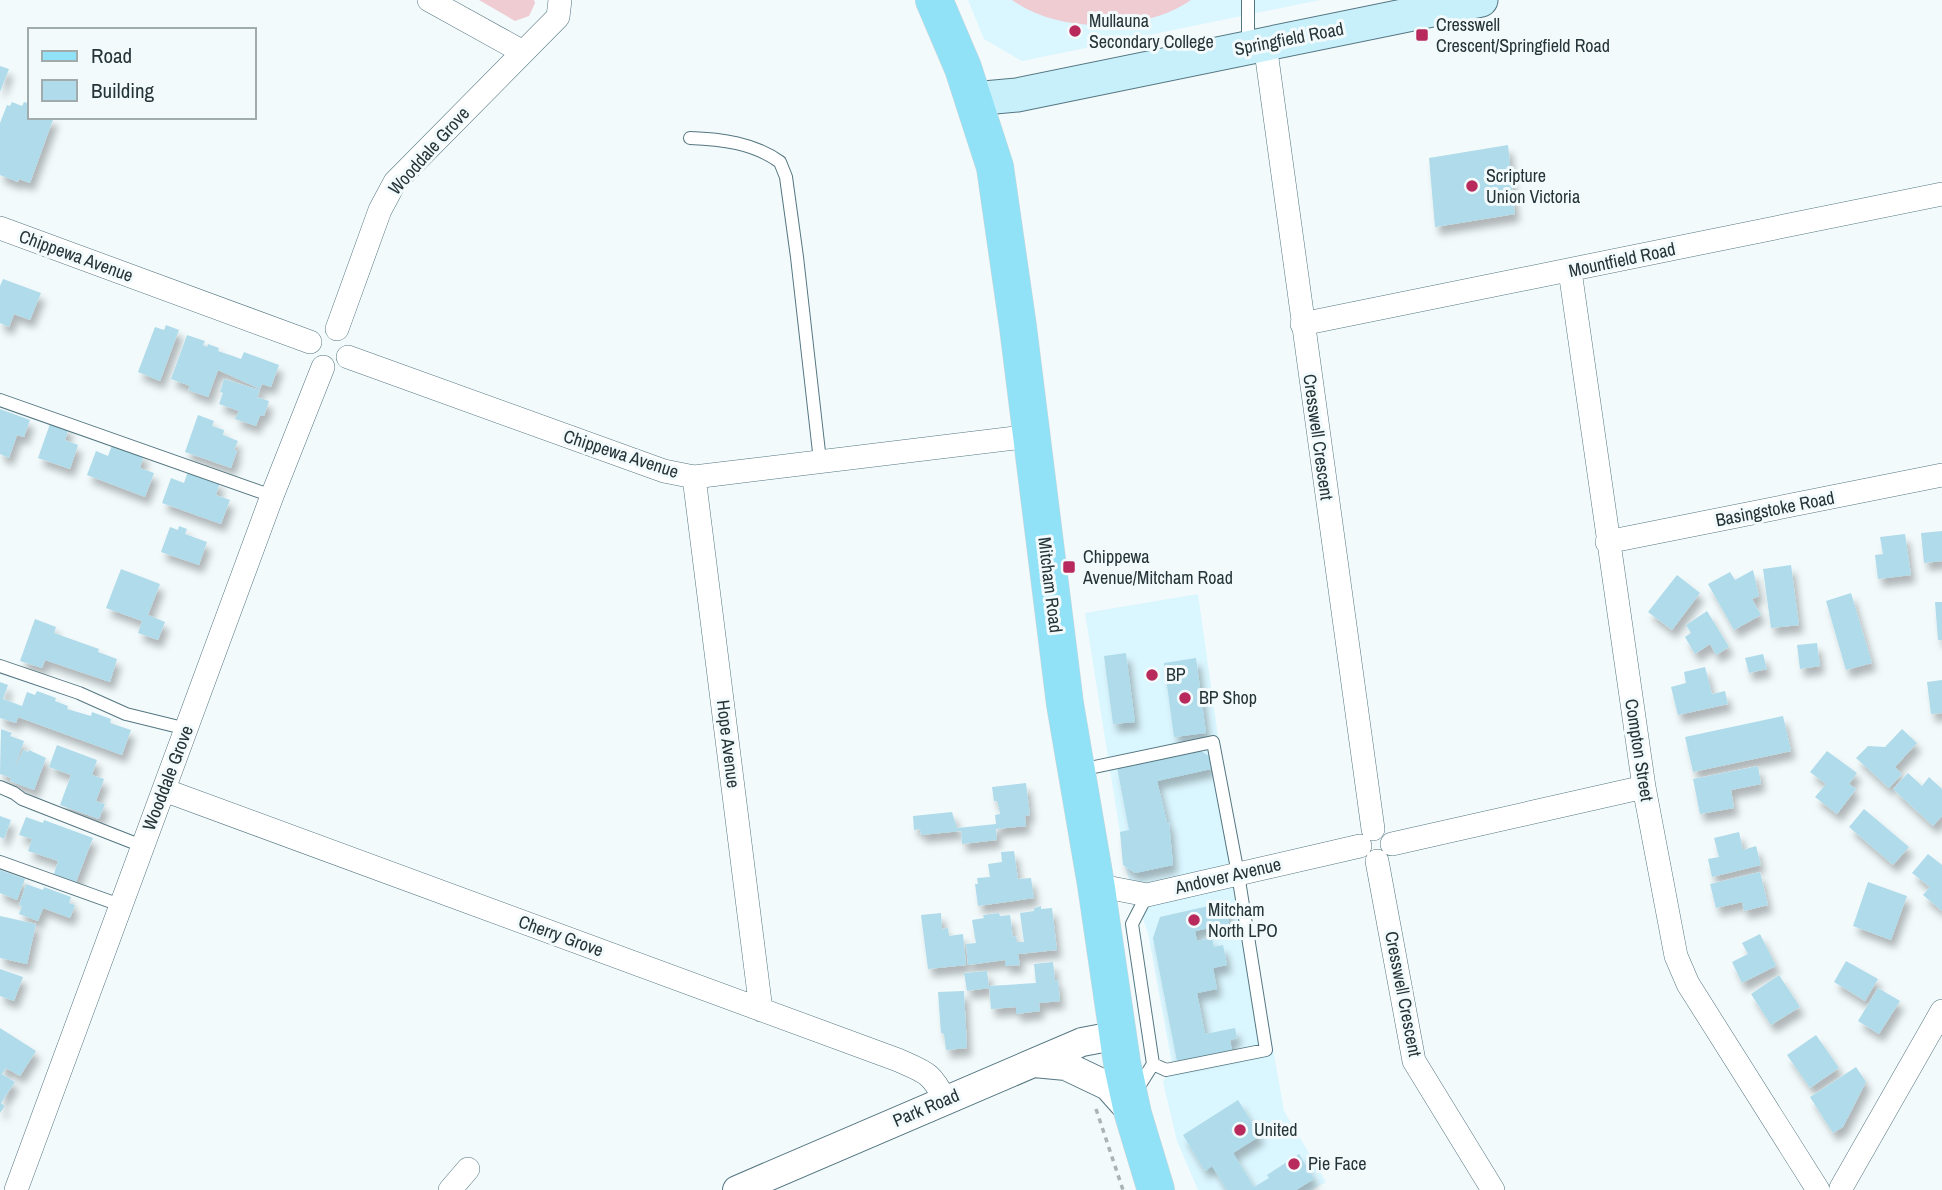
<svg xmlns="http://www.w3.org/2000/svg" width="1942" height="1190" viewBox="0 0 1942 1190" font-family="'Archivo Narrow',sans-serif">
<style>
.built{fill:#daf6ff}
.green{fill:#efccd2}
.building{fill:#afdbea;filter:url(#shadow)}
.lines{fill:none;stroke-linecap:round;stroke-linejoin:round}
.service-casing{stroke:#547680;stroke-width:14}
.minor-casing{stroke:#547680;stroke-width:24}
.tertiary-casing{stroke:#547680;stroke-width:30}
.secondary-casing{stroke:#547680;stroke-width:35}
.primary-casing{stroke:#d3d6d7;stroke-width:38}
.path{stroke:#aab4b7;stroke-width:3.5;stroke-dasharray:5 5;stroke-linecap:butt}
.service{stroke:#fff;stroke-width:12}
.minor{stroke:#fff;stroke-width:23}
.tertiary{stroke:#fff;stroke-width:28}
.secondary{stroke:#c8f0fb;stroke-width:33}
.primary{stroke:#91e2f7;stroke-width:37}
.poi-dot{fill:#b82a5c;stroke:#f2fafc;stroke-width:2.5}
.labels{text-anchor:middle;stroke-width:6;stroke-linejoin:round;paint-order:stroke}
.poi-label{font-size:18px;fill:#253438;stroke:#f2fafc;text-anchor:start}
.street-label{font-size:18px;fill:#253438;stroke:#f2fafc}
</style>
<defs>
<filter id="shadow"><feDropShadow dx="4.5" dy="8" stdDeviation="3.5" flood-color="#0004"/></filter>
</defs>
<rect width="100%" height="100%" fill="#f2fafc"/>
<!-- built -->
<path class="built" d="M968,0H1320L1022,61L984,39Z
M1198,594L1218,736L1284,1111L1326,1182L1312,1190H1198L1177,1141L1163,1082L1172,1064L1148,933L1126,870L1085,613Z"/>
<!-- green -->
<path class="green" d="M479,0H534L535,3L529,16L515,21Z
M1012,0H1191C1144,33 1058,34 1012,0Z"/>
<!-- building -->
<path class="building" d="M0,66L9,69L0,92Z
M12,102L22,106L24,102L30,104V117H54L30,183L19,179L18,182L0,175V123L7,105L10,106Z
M1508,145L1515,214L1435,227L1429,158Z
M3,279L41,293L30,320L14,314L9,327L0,323V286Z
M166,325L179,330L160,381L138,372L155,327L164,330Z
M187,335L205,341L203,345L207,347L208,344L219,348L218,351L233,356L241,359L244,352L279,365L271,387L262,384L260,389L218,370L208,397L188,390L190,386L171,379Z
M224,379L260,390L257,397L269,401L264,416L260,415L256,426L235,419L239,411L219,404L223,393L220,392Z
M0,409L30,420L24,437L17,435L9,458L0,454Z
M198,415L214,421L212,426L224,430L223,435L238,441L234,450L237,451L231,468L185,452Z
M51,421L69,427L65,440L78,445L70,469L38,458Z
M113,443L144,454L140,468L154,473L145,497L87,475L96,451L108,456Z
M188,471L220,482L216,495L230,500L221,524L162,503L171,478L184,483Z
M179,526L187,529L185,534L207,542L199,565L161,552L170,527L178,530Z
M1942,531V561L1924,563L1921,533Z
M1905,534L1911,575L1878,579L1875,555L1883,554L1880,537Z
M1791,565L1799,625L1771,628L1763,569Z
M121,569L160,584L148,615L165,622L158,640L138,633L142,621L106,608Z
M1753,570L1759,596L1752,599L1761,615L1734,630L1708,584L1730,572L1735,580Z
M1677,575L1700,593L1672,630L1648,612Z
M1851,593L1872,663L1846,670L1826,601Z
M1935,602H1942V640H1938Z
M1707,611L1729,647L1716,655L1710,644L1695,654L1685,637L1691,633L1686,625Z
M35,619L56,627L54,633L99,649L98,652L117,659L110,682L45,660L42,668L20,661Z
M1817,643L1820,666L1800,669L1797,645Z
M1126,653L1135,722L1113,724L1104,656Z
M1763,654L1767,669L1749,673L1745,658Z
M1196,658L1206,733L1174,737L1164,663Z
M1705,667L1712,694L1725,691L1728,704L1678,715L1671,687L1686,683L1684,672Z
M1942,680V713L1931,714L1927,682Z
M0,682L8,685L3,699L22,706L27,692L35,695L37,691L56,698L55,701L68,706L67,709L91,716L92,712L111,719L110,723L131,730L122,755L18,717L16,723L0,718Z
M1783,716L1791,751L1693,772L1685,737Z
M1,729L12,733L10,736L24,741L14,770L23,750L28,752L29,750L46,758L34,790L10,781L11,778L0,774Z
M1902,729L1917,743L1895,767L1902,774L1889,788L1856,758L1868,746L1885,747Z
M57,745L97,760L92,775L104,779L96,801L105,804L99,819L60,805L71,775L49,767Z
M1198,749L1209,756L1211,769L1157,781L1167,822H1169L1173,865L1135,873L1123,865L1120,832L1129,830L1117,767Z
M1827,751L1857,773L1849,784L1856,789L1837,814L1815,797L1826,784L1810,772Z
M1758,766L1761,784L1731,790L1734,808L1700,814L1693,779Z
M1908,773L1922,786L1929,777L1942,789V816L1933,826L1893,789Z
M1026,783L1030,815L1025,816L1026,826L996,829L997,840L962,844L961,831L921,835L920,829L914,830L913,816L952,812L957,828L996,824L995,815L1000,814L999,808L997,801H994L992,787Z
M1864,809L1909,847L1893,865L1849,827Z
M0,816L11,820L4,839L0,837Z
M26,817L43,823L44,820L93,838L76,882L54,874L58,861L28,851L32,839L19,835Z
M1739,832L1743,850L1756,846L1761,865L1712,877L1708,859L1719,857L1714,838Z
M1014,851L1018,879L1031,878L1034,898L978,906L975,884H978L977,878L990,877L988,864L1002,862L1001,852Z
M1928,854L1942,865V911L1923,895L1930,887L1912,873Z
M0,870L25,879L17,900L0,893Z
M1760,872L1768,905L1744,911L1742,902L1716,908L1710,884Z
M1868,882L1907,896L1891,940L1853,926Z
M26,884L43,890L44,887L71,897L69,903L75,905L70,918L43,908L38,921L19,914L22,906L19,905Z
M1226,902L1229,924L1195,931L1197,941L1212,938L1214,947L1223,945L1227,965L1213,968L1217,989L1197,993L1205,1034L1235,1028L1237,1038L1230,1040L1232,1050L1177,1061L1153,938L1160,917Z
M1041,906V909L1052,908L1057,950L1018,954L1020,965L1005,966V960L968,965L966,944L976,943L972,920L984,918L983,915L999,913L1000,916L1010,915L1013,937L1016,936L1017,942H1024L1020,913L1034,911V908Z
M941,913L942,929L948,928L949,936L963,934L966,965L928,969L921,915Z
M0,916L36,924L27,964L0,958Z
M1760,934L1776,966L1742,983L1732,962L1748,954L1742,943Z
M1846,961L1878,979L1865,1001L1834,982Z
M1053,962L1055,981L1058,980L1060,1001L1039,1003L1040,1011L1016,1014V1007L991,1009L989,986L1036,983L1034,964Z
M0,969L23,977L14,1001L0,996Z
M987,971L989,988L967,991L964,973Z
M1779,975L1800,1007L1771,1025L1751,994Z
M1878,988L1900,1001L1879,1034L1858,1021Z
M964,991L967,1048L946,1050L944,1034L941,1033L938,992Z
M0,1028L36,1051L20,1076L6,1068L2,1074L15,1082L1,1103L5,1106L0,1113Z
M1816,1035L1839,1068L1810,1088L1787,1055Z
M1856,1067L1866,1082L1843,1127L1833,1133L1810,1097Z
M1238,1100L1260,1136L1233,1153L1254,1187L1269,1178L1267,1175L1299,1154L1314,1179L1296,1190H1227L1212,1166L1205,1171L1183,1135Z"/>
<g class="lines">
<defs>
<path id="service" d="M1248,47V0
M690,138C721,139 754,143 780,162L786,177L797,257L820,461
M0,400L272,496
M0,666L79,693L126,714L187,729
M1080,770L1213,742L1238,874L1266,1050L1166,1070L1153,1064
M0,787L14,793L22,799L142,846
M0,862L120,905
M1136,1091L1153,1064L1132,924L1147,895"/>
<path id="minor" d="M429,0L523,52
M1265,44L1373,829
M0,228L310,342
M1570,271L1644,787L1676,956L1688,984L1818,1190
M1302,324L1942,194
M337,329L380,210L395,182L558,17L560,0
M348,357L664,471L694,477L1031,436
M694,477L761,1010
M1607,542L1942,475
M164,790L898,1060C925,1072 931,1072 945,1100
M1392,844L1644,787
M1377,861L1414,1061L1493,1190
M1096,885L1147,895L1360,846
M1841,1188L1942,1011
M16,1190L272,496L323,367
M450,1190L468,1169"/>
<path id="tertiary" d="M1034,1063L1066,1066L1108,1086L1133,1114
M737,1190L1082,1042L1119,1035"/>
<path id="secondary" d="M973,99L1017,95L1481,0"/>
<path id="primary" d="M934,0L963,68L995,167L1018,327L1065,704L1096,885L1122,1063L1133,1114L1156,1190"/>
</defs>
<!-- service casing -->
<use href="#service" class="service-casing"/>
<!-- minor casing -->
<use href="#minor" class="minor-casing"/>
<!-- tertiary casing -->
<use href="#tertiary" class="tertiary-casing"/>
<!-- secondary casing -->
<use href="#secondary" class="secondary-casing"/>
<!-- primary casing -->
<use href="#primary" class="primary-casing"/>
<!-- path -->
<path class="path" d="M1096,1109L1123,1190"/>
<!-- service -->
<use href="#service" class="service"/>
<!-- minor -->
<use href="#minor" class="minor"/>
<!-- tertiary -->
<use href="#tertiary" class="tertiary"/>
<!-- secondary -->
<use href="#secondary" class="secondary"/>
<!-- primary -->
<use href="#primary" class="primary"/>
</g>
<!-- markers -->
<g class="poi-dot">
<circle cx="1075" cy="31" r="7"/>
<rect x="1415" y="28" width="14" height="14" rx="3.5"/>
<circle cx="1472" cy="186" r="7"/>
<rect x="1062" y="560" width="14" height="14" rx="3.5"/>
<circle cx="1152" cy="675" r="7"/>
<circle cx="1185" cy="698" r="7"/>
<circle cx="1194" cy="920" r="7"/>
<circle cx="1240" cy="1130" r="7"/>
<circle cx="1294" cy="1164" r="7"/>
</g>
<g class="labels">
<!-- poi labels -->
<g class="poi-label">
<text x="1089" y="27">Mullauna<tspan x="1089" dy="21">Secondary College</tspan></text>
<text x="1436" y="31">Cresswell<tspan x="1436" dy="21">Crescent/Springfield Road</tspan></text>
<text x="1486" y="182">Scripture<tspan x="1486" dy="21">Union Victoria</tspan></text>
<text x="1083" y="563">Chippewa<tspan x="1083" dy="21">Avenue/Mitcham Road</tspan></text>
<text x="1166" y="681">BP</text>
<text x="1199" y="704">BP Shop</text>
<text x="1208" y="916">Mitcham<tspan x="1208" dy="21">North LPO</tspan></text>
<text x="1254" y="1136">United</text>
<text x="1308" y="1170">Pie Face</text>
</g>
<!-- street labels -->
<g class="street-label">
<text transform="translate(1289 39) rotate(-11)" y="6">Springfield Road</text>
<text transform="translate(429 151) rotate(-48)" y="6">Wooddale Grove</text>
<text transform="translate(76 256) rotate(20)" y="6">Chippewa Avenue</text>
<text transform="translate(1622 260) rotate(-12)" y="6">Mountfield Road</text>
<text transform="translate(1318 437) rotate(82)" y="6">Cresswell Crescent</text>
<text transform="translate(621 454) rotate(18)" y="6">Chippewa Avenue</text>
<text transform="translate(1775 509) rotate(-11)" y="6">Basingstoke Road</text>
<text transform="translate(1050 585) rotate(83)" y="6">Mitcham Road</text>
<text transform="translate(728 744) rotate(83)" y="6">Hope Avenue</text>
<text transform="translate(1639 750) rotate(81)" y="6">Compton Street</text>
<text transform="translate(168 778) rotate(-69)" y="6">Wooddale Grove</text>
<text transform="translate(1228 876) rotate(-13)" y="6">Andover Avenue</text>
<text transform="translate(561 936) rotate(20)" y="6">Cherry Grove</text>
<text transform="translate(1403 994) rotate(79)" y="6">Cresswell Crescent</text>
<text transform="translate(926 1108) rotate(-23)" y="6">Park Road</text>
</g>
</g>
<!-- legend -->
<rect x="28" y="28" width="228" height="91" fill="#f2fafc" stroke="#a0abae" stroke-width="2"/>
<rect x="42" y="51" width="35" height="10" fill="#91e2f7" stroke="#a0abae" stroke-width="2"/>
<text x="91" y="63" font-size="21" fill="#253438">Road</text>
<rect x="42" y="80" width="35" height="21" fill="#afdbea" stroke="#a0abae" stroke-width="2"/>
<text x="91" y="98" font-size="21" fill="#253438">Building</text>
</svg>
